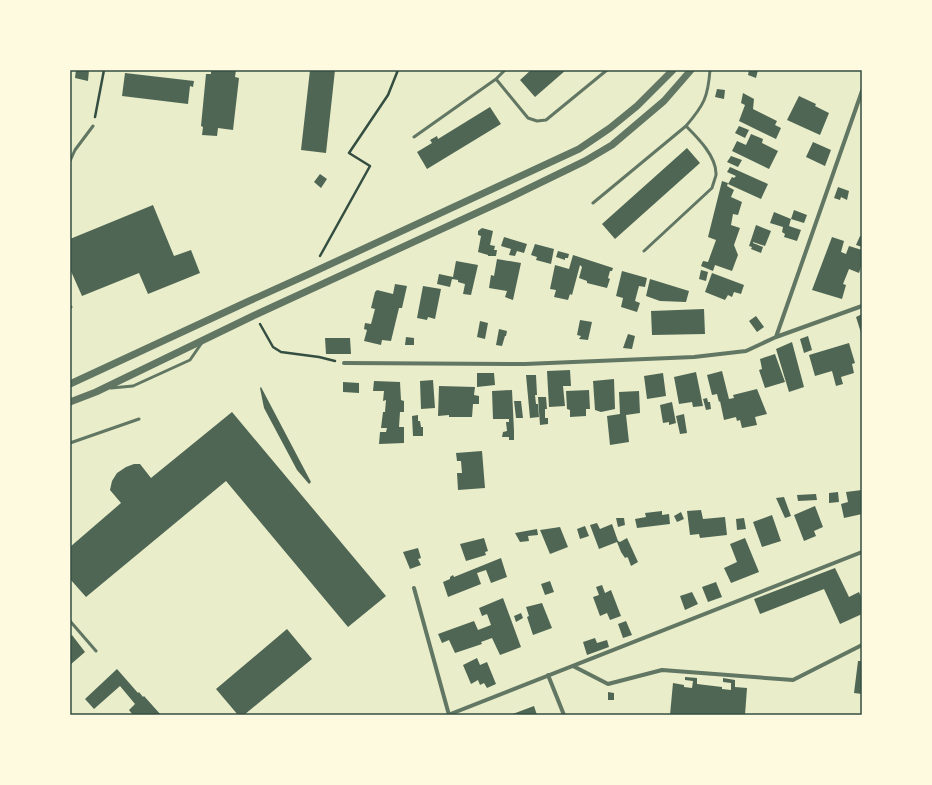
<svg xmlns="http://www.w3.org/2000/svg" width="932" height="785" viewBox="0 0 932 785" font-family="Ubuntu,sans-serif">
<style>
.building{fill:#4f6655}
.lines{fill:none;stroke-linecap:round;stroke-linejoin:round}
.path{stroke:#344e41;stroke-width:2.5}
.service{stroke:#617663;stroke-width:3}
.minor{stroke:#617663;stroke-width:4}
.tertiary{stroke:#617663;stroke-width:7}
.neatline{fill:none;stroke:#344e41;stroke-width:1.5}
</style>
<rect width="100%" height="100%" fill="#e9edc9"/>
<!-- building -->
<path class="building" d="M76,70H89L88,81L75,78Z
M211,70H236L235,77L239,78L233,130L218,128L217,136L202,135L203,127L201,126L206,74H211Z
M310,70H335L326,153L301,150Z
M531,70H566L535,97L520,80Z
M749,70H758L756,78L748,75Z
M125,73L194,81L193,87L190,86L188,104L122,96Z
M717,89L725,90L724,99L715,97Z
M743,93L754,99L753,109L777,121L775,125L781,128L776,139L739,121L745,105L741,103Z
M799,96L816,104L815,106L829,113L820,135L787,120Z
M490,107L501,124L427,169L417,152L432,143L430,140L437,136L438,139Z
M739,126L749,130L745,138L735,133Z
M751,134L763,139L762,143L778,151L769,169L732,151L737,141L746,145Z
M813,142L831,150L825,166L806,157Z
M687,148L700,163L615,239L602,224Z
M731,156L742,160L738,167L727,162Z
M730,167L768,184L761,199L728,184L732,177L734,178L736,176L727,172Z
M320,174L327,179L321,188L314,182Z
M722,181L728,183L727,186L734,190L731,197L742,202L738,215L733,214L731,225L740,228L734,245L738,255L732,271L715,265L713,271L701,266L703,261L708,262L716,240L708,237Z
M838,187L849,191L847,200L841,197L840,200L834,198Z
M153,205L174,256L191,250L200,273L148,294L139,273L82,296L70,269V239Z
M794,210L807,215L804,223L791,219Z
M774,212L791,219L789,226L801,230L797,241L784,237L785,234L782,232L783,227L770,223Z
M756,225L771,231L765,246L753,242V243L763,247L761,253L751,249L752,247L749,246Z
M482,228L493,231L490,245L495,246L494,250H497L496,256H488V255L478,252L481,236L478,235V231Z
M860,236L862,237V247L856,245Z
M504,237L527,244L524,253L517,251L515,256L509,255L511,249L501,246Z
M832,237L844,241L841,252L846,254L849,246L862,250V264L859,273L849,269L843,284L846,285L842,299L812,290Z
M535,244L554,249L551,264L536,260L537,257L531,255Z
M558,251L569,254L568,258H565V260L556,257Z
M573,255L613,268L612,271H610L608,278L610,279L607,288L587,283V281L579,278L582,267L580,265L572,295L570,294L568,300L554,297L556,290L550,289L555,265L569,269Z
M497,259L521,263L513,300L505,297L507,291L489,288L491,275L494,276Z
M456,261L478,265L471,295L463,294L465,284L458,282V280L452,279L450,287L437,284L439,274L453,277Z
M701,270L708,272L706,281L699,279Z
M622,271L647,278L645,287L639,286L635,301L640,303L637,312L621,307L623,298L616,296Z
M712,273L744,285L741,294L734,292L732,297L728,295L725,300L705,292Z
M650,279L689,291L686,302L660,301L646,296Z
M395,284L407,286L402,308H399L391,341L382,340L381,345L364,341L367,330L364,329L365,323L371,324L375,309L371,308L375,292L377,290L393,294Z
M423,286L441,289L435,319L428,317L427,320L417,318Z
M704,309L705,334L652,335L651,311Z
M862,314V336L856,317Z
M756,316L764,327L757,332L749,321Z
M580,320L592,322L588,340L579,339L581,336L577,335Z
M480,321L488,323L485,339L477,337Z
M499,329L507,331L506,336H505L502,346L496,345Z
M628,334L635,336L632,349L623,348Z
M808,336L812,350L804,353L800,339Z
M406,337L414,338V345H405Z
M325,338H350L351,354H326Z
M792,342L804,387L789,392L776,349Z
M849,343L855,363L852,364L854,373L841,377L843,384L836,386L832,371L815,376L809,355Z
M775,354L785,382L765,388L759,370L762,369L760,359Z
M570,370L571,386H563L565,406L549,407L547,371Z
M722,371L729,399L734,398L733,395L757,389L767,414L755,417L757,425L742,428L740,420L737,421L736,417L724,420L720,401L719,402L717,394L712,395L707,375Z
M696,372L703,406L693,407L692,402L679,404L674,377Z
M477,373H494L495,385L477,387Z
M663,373L666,396L647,399L644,376Z
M526,375H536L537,395H535L536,404H538L539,417L530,418Z
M614,379L615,409L601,412L595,410L593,381Z
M433,380L435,408L421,409L420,381Z
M374,381L400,382L401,400L404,401V412H400L399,427H404V443L379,444L380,432H386L387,428H381L383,412H385L386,400L383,401L384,391H373Z
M343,382L359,383V393L343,392Z
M439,386L475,387L474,395L479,396V404H473L472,417H449V415L438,416Z
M261,387L311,482L309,484L297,470L264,408L260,388Z
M512,390L514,431V440H509V437H502L503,432L507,431L506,422H509V419H493L492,391Z
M589,390L590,409H586V416L570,417V410L567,409L566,391Z
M639,391L640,413L626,415L629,442L610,445L607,416L620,414L619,392Z
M538,397H546L547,409H545V418H548V424L540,425Z
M707,398L708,402H710L711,409L706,410L703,399Z
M514,401H521L523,418H516Z
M672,402L676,423L669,425V422L663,423L660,405Z
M232,412L386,596L348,627L226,481L86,597L70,579V547L121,503L110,490L112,481L117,473L126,467L134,464H140L151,478Z
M684,414L687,433L680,434L676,416Z
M418,415V421H420L421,427H423V436H413L412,416Z
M482,451L485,488L458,490L457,473H462L461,461H457L456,453Z
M862,490V514L844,518L841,504L848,502L846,492Z
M838,492L839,502L829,503V493Z
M816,494L817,500L798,501L797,495Z
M784,497L791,516L785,518L776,498Z
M815,506L823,527L814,531L816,536L804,541L794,515Z
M701,510L703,519L725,517L727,535L700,538L699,534L690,535L687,511Z
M662,511V515L669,514L670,524L637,528L635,519L646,517L645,513Z
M681,512L684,519L677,522L674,516Z
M772,515L781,541L762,547L753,522Z
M616,518H624L625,525L618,527Z
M744,518L746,529L737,530L736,519Z
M597,523L600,529L612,524L618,541L620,542L627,538L638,562L631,566L628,558L627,557L625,558L621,552L617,542L599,549L590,525Z
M585,526L589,536L580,539L577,529Z
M560,527L568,547L550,554L540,530Z
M537,529L538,535L528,536L529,541L520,542L515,533Z
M484,538L488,551L485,552L486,555L466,561L460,544Z
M745,538L759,572L731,583L724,568L737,562L730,544Z
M418,548L421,558L418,559L421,565L410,569L403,552Z
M501,558L507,577L491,583L486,570L477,573L481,584L448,597L443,582L450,579V577L453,575L454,577Z
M835,568L849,597L859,592L862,599V614L840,624L824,589L760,614L754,599Z
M550,581L554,592L545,595L541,584Z
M716,582L722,597L708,602L702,587Z
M602,585L605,593L611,590L621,616L610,620L607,613L600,616L593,597L599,595L596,587Z
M692,592L698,604L685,610L680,596Z
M503,598L521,647L500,655L492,638L481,642L482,644L455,653L449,640L442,643L438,634L474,621L478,630L491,625L487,614L482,616L479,608Z
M542,603L552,628L533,635L527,617L529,616L526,607Z
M521,613L523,618L516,622L514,616Z
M626,621L632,635L623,638L618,624Z
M287,629L312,659L244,715H238L216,689Z
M72,635L85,652L70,665V637Z
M595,638L597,643L607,640L609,647L587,655L583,642Z
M477,658L480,665L487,662L496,684L487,688L484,683L480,685L478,680L471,684L463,665Z
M858,661H862V694L854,693Z
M117,669L138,693L139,692L143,697L144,696L161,715H133L129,710L135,704L120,686L94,709L85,699Z
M685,677L697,678V684L722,687V689L731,690V683L723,682V678L735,680V687L747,688L745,715H670L673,683L684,685V687L692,688L693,681L685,680Z
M608,692L614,693V700H608Z
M534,706L537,715H510Z"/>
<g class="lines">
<!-- path -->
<path class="path" d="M95,117L104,70
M320,256L370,166L349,153L388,95L398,70
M260,324L273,347L281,352L319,357L335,361"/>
<!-- service -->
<path class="service" d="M496,79L528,118L537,121L546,120L607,70
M414,137L496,79L505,70
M70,161L75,150L93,126
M593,203L686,126C704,105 708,97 710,70
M644,251L712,188C713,184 715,179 716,175C717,157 698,138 686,126
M70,308L71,307
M111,388L133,386L190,360L201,344
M70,443L139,419
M70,621L96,651"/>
<!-- minor -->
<path class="minor" d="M776,337L862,91
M344,363L525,364L694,357L746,351L776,337L862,306
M414,588L449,715
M573,666L608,684L662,670L793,680L862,645
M548,675L564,715
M448,715L862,552"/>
<!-- tertiary -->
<path class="tertiary" d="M70,384L249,301L309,274L579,149L610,128L637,106L673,70
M70,402L96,392L255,315L509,198L585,161L612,145L664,101L691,70"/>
</g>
<!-- border -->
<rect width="932" height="785" fill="none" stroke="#fefae0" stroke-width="142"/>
<rect x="71" y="71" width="790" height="643" class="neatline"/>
</svg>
